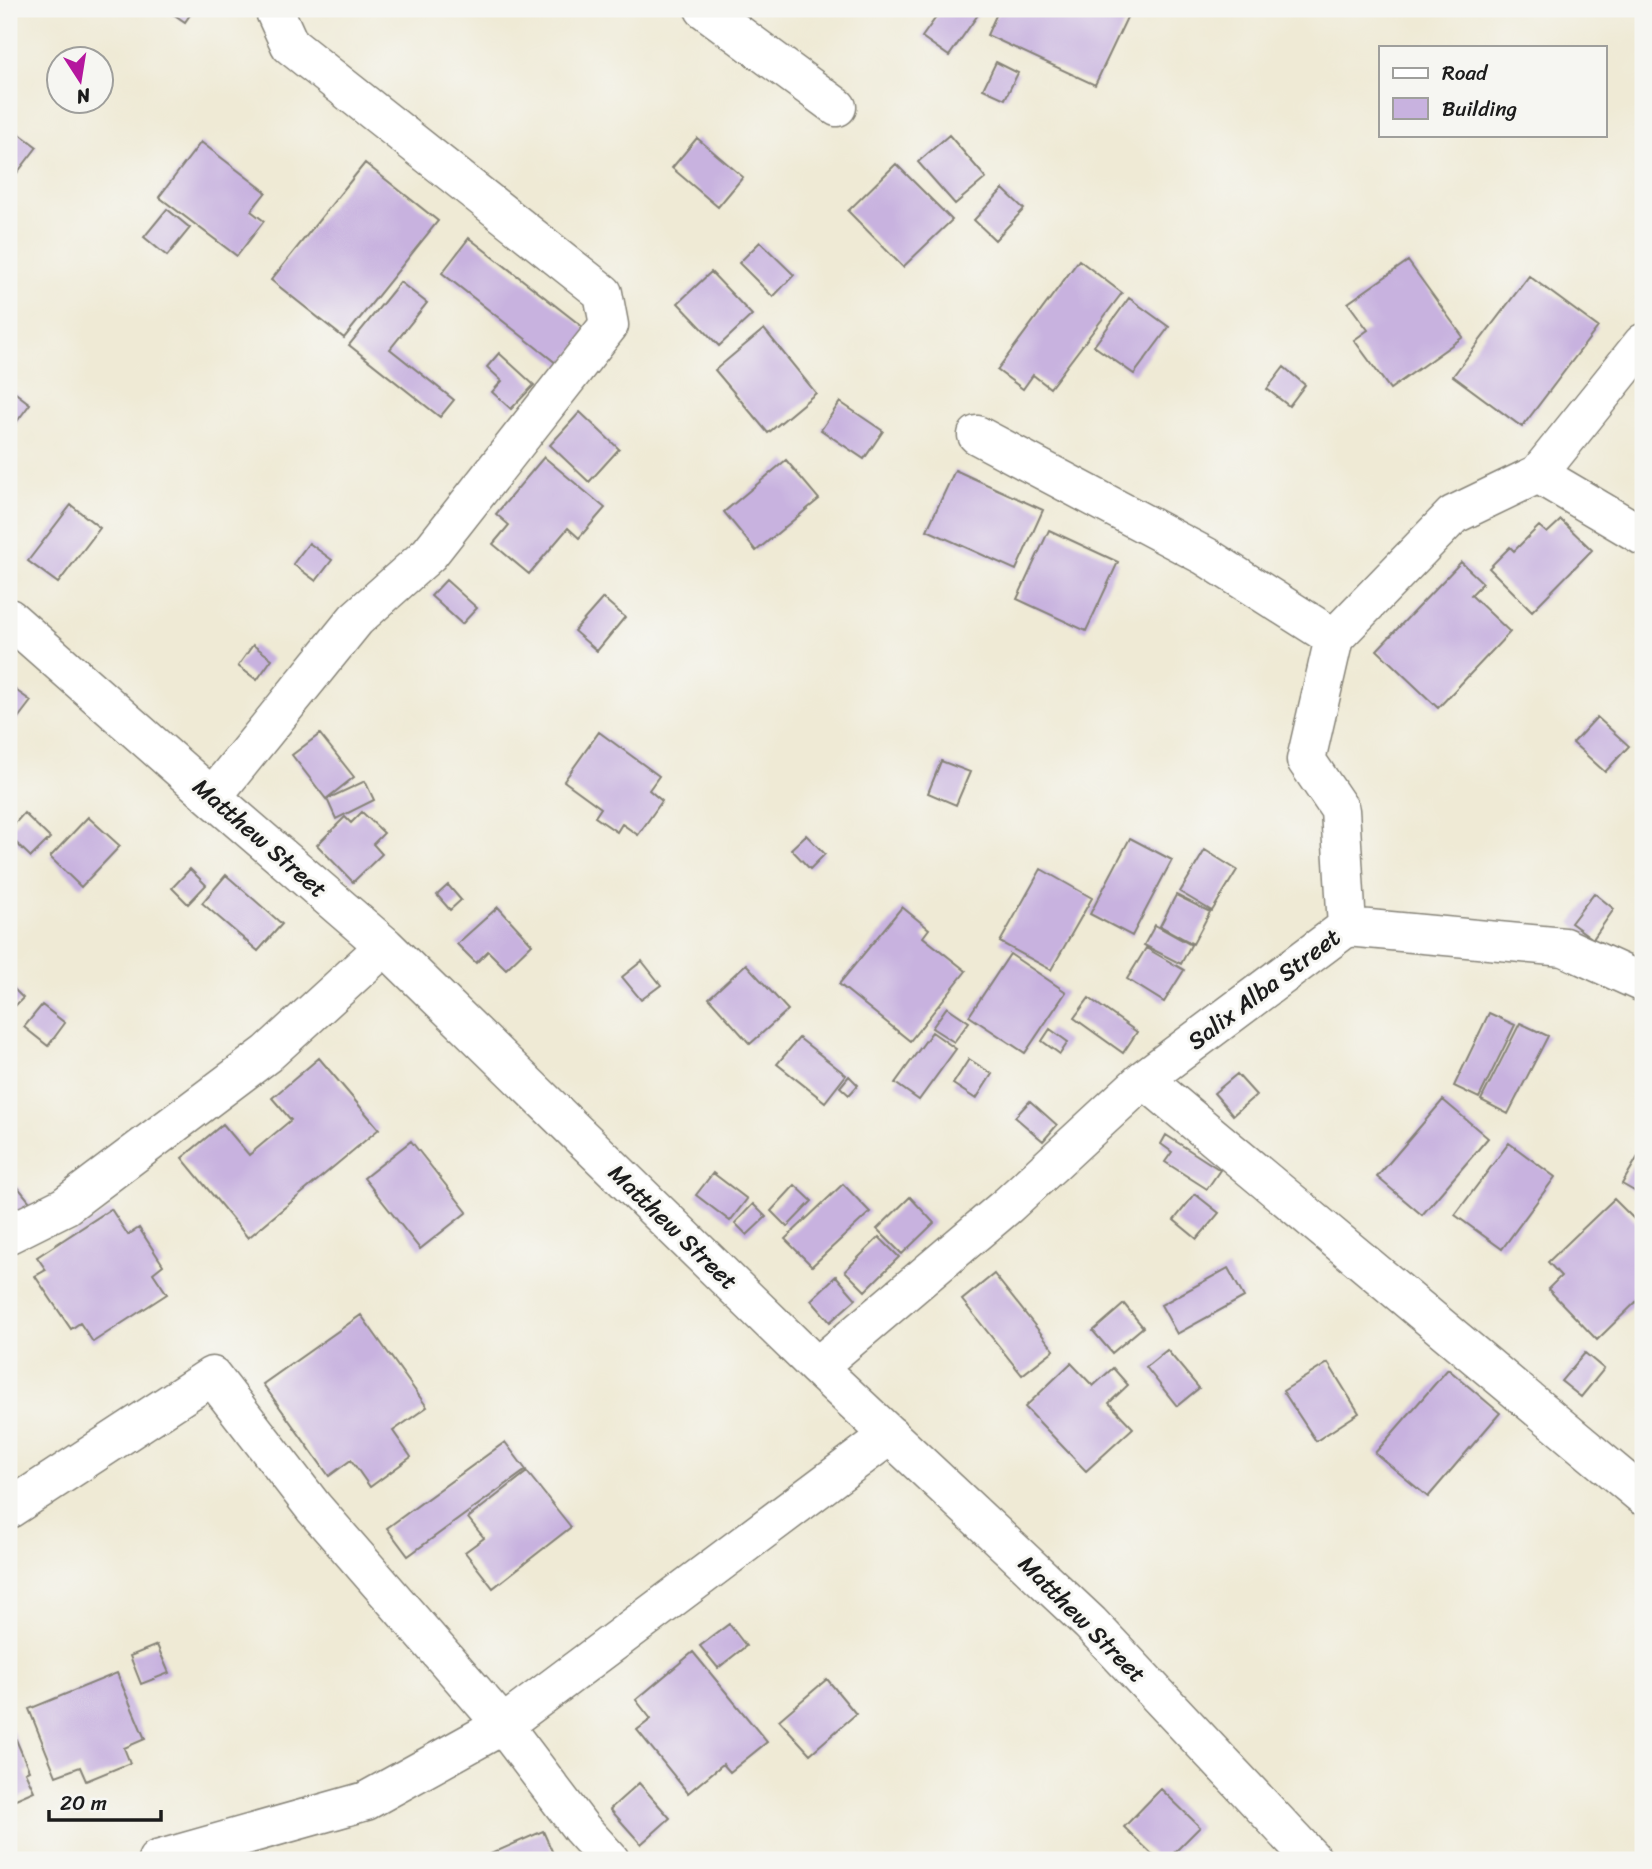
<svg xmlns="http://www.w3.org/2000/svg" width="1652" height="1869" viewBox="0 0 1652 1869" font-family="Sriracha,sans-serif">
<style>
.building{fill:#c8b2df}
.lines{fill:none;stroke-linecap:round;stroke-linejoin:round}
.street-casing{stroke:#868378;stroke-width:41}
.street{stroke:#fff;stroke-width:38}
.labels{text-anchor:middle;stroke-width:6;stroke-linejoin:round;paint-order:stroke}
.street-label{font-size:24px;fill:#1c1c1c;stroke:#f6f6f2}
</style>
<rect width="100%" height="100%" fill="#f6f6f2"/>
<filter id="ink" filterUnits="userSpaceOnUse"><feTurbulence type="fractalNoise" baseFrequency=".0143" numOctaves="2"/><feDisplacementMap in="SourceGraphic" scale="14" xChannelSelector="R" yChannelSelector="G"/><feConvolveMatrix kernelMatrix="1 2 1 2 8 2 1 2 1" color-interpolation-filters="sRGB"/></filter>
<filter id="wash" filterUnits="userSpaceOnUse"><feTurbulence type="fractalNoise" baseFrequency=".00686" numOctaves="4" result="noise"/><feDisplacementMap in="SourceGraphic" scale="28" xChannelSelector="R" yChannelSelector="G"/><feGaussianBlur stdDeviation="1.57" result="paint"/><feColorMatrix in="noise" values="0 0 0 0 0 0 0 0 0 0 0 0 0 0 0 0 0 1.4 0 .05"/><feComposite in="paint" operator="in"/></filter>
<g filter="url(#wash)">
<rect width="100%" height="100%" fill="#efead5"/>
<g id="blocks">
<!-- building -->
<path class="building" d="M166,9H194L185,22Z
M942,9H982L949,56L922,37Z
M999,9H1131L1095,85L987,35Z
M996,62L1018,73L1005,99L983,89Z
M9,126L37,147L17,173L9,166Z
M949,135L986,178L955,204L918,162Z
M697,138L743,177L718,207L672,168Z
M201,142L266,192L251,211L264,221L237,256L159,197Z
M365,163L438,221L344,338L271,280Z
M896,164L952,220L903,267L848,211Z
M1003,189L1024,209L995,240L974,220Z
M167,209L190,228L167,256L144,237Z
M469,238L589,332L561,367L442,273Z
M760,242L794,275L773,297L739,263Z
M1079,260L1122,293L1050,388L1033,375L1023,389L997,370Z
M1408,261L1463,337L1390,389L1354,340L1368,330L1348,303Z
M711,272L752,315L719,346L678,303Z
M1529,276L1598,327L1522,427L1453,376Z
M400,282L427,303L390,349L454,400L440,417L349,345Z
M1129,298L1169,327L1134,374L1094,346Z
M764,329L816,393L768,433L715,370Z
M499,353L534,385L511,409L492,392L502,381L487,367Z
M1284,367L1305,385L1289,406L1267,389Z
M9,388L30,404L9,432Z
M840,402L883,431L864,459L821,430Z
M580,412L619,449L589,482L550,445Z
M544,457L605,508L579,538L568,528L529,574L493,544L509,525L496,514Z
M786,460L819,499L756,551L724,512Z
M955,470L1043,510L1016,570L927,530Z
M71,505L100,528L58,583L28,561Z
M1561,520L1592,550L1532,611L1489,568L1510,547L1514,551L1539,526L1547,533Z
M1049,530L1118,562L1086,631L1017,599Z
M309,543L332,560L316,581L293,564Z
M1461,562L1483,583L1471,595L1510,632L1438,708L1377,650Z
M446,580L477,608L462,624L431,596Z
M603,598L625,617L597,651L574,631Z
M253,645L272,659L257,680L238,666Z
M14,689L31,701L15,722L9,718V697Z
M1597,717L1629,746L1605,772L1573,743Z
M599,732L659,776L649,790L662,801L638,835L622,824L617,832L595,817L601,808L564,781Z
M320,734L354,777L326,799L292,755Z
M941,761L970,772L956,805L928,793Z
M365,781L374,800L336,819L327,799Z
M362,812L384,833L373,844L382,854L353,882L317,845L345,817L351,823Z
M24,813L50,838L31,857L9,836V830Z
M88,817L120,846L81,887L50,857Z
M806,835L825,854L810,869L791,849Z
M1130,838L1172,860L1132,936L1090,914Z
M1205,850L1237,870L1212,911L1180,892Z
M190,869L206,885L188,904L172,888Z
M1041,869L1092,898L1051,970L1000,942Z
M226,875L282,924L258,951L202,903Z
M448,885L461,900L450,910L437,895Z
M1594,893L1614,909L1593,939L1571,923Z
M1176,895L1210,912L1193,944L1160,926Z
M498,907L532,944L506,969L488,951L476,963L457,944Z
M902,907L929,929L923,937L966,971L910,1041L839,984Z
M1155,925L1191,945L1181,964L1144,945Z
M1146,948L1184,970L1164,1002L1127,979Z
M1010,954L1066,992L1025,1053L969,1016Z
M642,961L661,985L641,1000L622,977Z
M746,964L788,1010L750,1044L709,998Z
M9,984L23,998L9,1012Z
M1089,998L1137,1032L1123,1053L1074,1018Z
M42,1005L65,1023L48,1046L24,1027Z
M947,1007L969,1022L954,1042L932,1028Z
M1489,1013L1515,1025L1479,1098L1454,1086Z
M1520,1023L1548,1036L1508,1114L1481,1100Z
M1050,1029L1068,1042L1060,1054L1042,1041Z
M932,1032L956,1049L919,1100L895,1083Z
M799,1038L846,1075L825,1102L777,1064Z
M319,1058L379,1129L248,1238L182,1158L223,1124L249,1155L291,1120L272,1098Z
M969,1059L992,1074L976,1099L953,1084Z
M1237,1074L1256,1095L1233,1115L1214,1093Z
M849,1076L858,1085L849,1095L840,1087Z
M1443,1100L1488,1138L1422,1215L1377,1177Z
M1030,1101L1057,1125L1043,1141L1015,1117Z
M1166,1135L1220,1170L1207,1189L1165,1162L1172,1152L1161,1144Z
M411,1141L467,1212L420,1249L364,1178Z
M1509,1143L1555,1177L1502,1249L1455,1215Z
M1643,1148V1196L1622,1184Z
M713,1173L747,1199L730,1221L696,1195Z
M843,1184L870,1212L812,1266L785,1239Z
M795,1185L812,1201L787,1227L771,1211Z
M17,1186L34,1207L15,1220L9,1212V1192Z
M1195,1194L1219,1213L1197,1239L1174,1220Z
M910,1197L934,1223L902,1254L877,1229Z
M1614,1199L1643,1228V1295L1597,1340L1548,1289L1561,1276L1548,1262Z
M753,1204L766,1217L747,1235L735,1223Z
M111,1209L128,1235L139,1228L163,1265L153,1273L167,1294L93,1342L80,1323L71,1329L35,1276L46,1270L37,1257Z
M879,1237L899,1257L865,1291L845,1271Z
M1228,1268L1244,1297L1177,1334L1161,1305Z
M994,1274L1054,1350L1022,1375L962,1300Z
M836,1276L856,1299L830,1322L811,1300Z
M1124,1304L1143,1327L1112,1353L1093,1331Z
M361,1315L427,1407L393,1431L411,1457L370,1487L351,1460L329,1476L263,1384Z
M1167,1350L1199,1388L1177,1406L1146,1367Z
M1585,1353L1604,1369L1581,1397L1561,1381Z
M1071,1363L1093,1386L1113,1368L1128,1385L1109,1403L1133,1428L1086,1471L1025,1407Z
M1328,1363L1359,1413L1316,1441L1283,1391Z
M1448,1369L1500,1413L1428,1497L1375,1453Z
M505,1442L526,1470L408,1556L387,1528Z
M527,1472L571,1527L493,1588L465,1552L484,1538L468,1518Z
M729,1624L746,1646L718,1668L700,1646Z
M157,1645L169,1673L141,1684L130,1656Z
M693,1652L767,1742L730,1772L723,1764L688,1793L637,1730L651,1719L636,1700Z
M117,1673L145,1739L124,1748L130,1763L86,1781L80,1767L56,1776L29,1709Z
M827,1679L856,1714L810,1754L779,1720Z
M9,1723L29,1770L25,1772L34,1791L9,1802Z
M639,1783L670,1818L641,1844L610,1809Z
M1161,1789L1200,1827L1167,1860H1158L1124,1827Z
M543,1831L556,1860H477Z"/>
</g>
</g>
<g filter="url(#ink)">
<use href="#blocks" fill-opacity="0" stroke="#868378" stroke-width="2"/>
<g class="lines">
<defs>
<path id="street" d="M704,9L837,107
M977,435L1205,556L1334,638
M1538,474L1643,536
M9,618L212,797L385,946L817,1367L1090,1623L1313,1860
M212,797L356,619L429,554L609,325L603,293L290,45L275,12L277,9
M1347,927L1564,947L1643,983
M1144,1079L1643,1496
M9,1234L65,1206L267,1054L385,946
M817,1367L1008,1205L1144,1079L1347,927L1340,810L1306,760L1334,638L1453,515L1538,474L1643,343
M9,1509L212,1376L314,1508L503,1725L581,1828L610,1860
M157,1860L366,1801L503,1725L890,1435"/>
</defs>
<!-- street casing -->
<use href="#street" class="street-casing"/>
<!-- street -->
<use href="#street" class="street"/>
</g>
</g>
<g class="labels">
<!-- street labels -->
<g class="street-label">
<text transform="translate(260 838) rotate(41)" y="8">Matthew Street</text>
<text transform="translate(1264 989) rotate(-37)" y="8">Salix Alba Street</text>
<text transform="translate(673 1227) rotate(44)" y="8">Matthew Street</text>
<text transform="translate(1082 1619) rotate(45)" y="8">Matthew Street</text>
</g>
</g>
<!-- margin -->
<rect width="1652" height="1869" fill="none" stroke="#f6f6f2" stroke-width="35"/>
<!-- legend -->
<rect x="1379" y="46" width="228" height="91" fill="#f6f6f2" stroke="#9f9f9c" stroke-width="2"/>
<rect x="1393" y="68" width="35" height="10" fill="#ffffff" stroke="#9f9f9c" stroke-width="2"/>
<text x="1442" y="80" font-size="21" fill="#1c1c1c">Road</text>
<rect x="1393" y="98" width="35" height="21" fill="#c8b2df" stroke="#9f9f9c" stroke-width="2"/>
<text x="1442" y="116" font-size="21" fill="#1c1c1c">Building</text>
<!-- north arrow -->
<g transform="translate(80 80) rotate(168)"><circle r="33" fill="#f6f6f2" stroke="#9f9f9c" stroke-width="2"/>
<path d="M0-5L12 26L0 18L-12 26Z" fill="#b5179e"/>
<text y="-10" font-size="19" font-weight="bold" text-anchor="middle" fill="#1c1c1c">N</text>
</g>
<!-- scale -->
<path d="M49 1810v10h112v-10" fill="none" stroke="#1c1c1c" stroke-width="3.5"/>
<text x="60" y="1810" font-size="21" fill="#1c1c1c" stroke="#f6f6f2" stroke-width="5" paint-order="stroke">20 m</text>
</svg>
